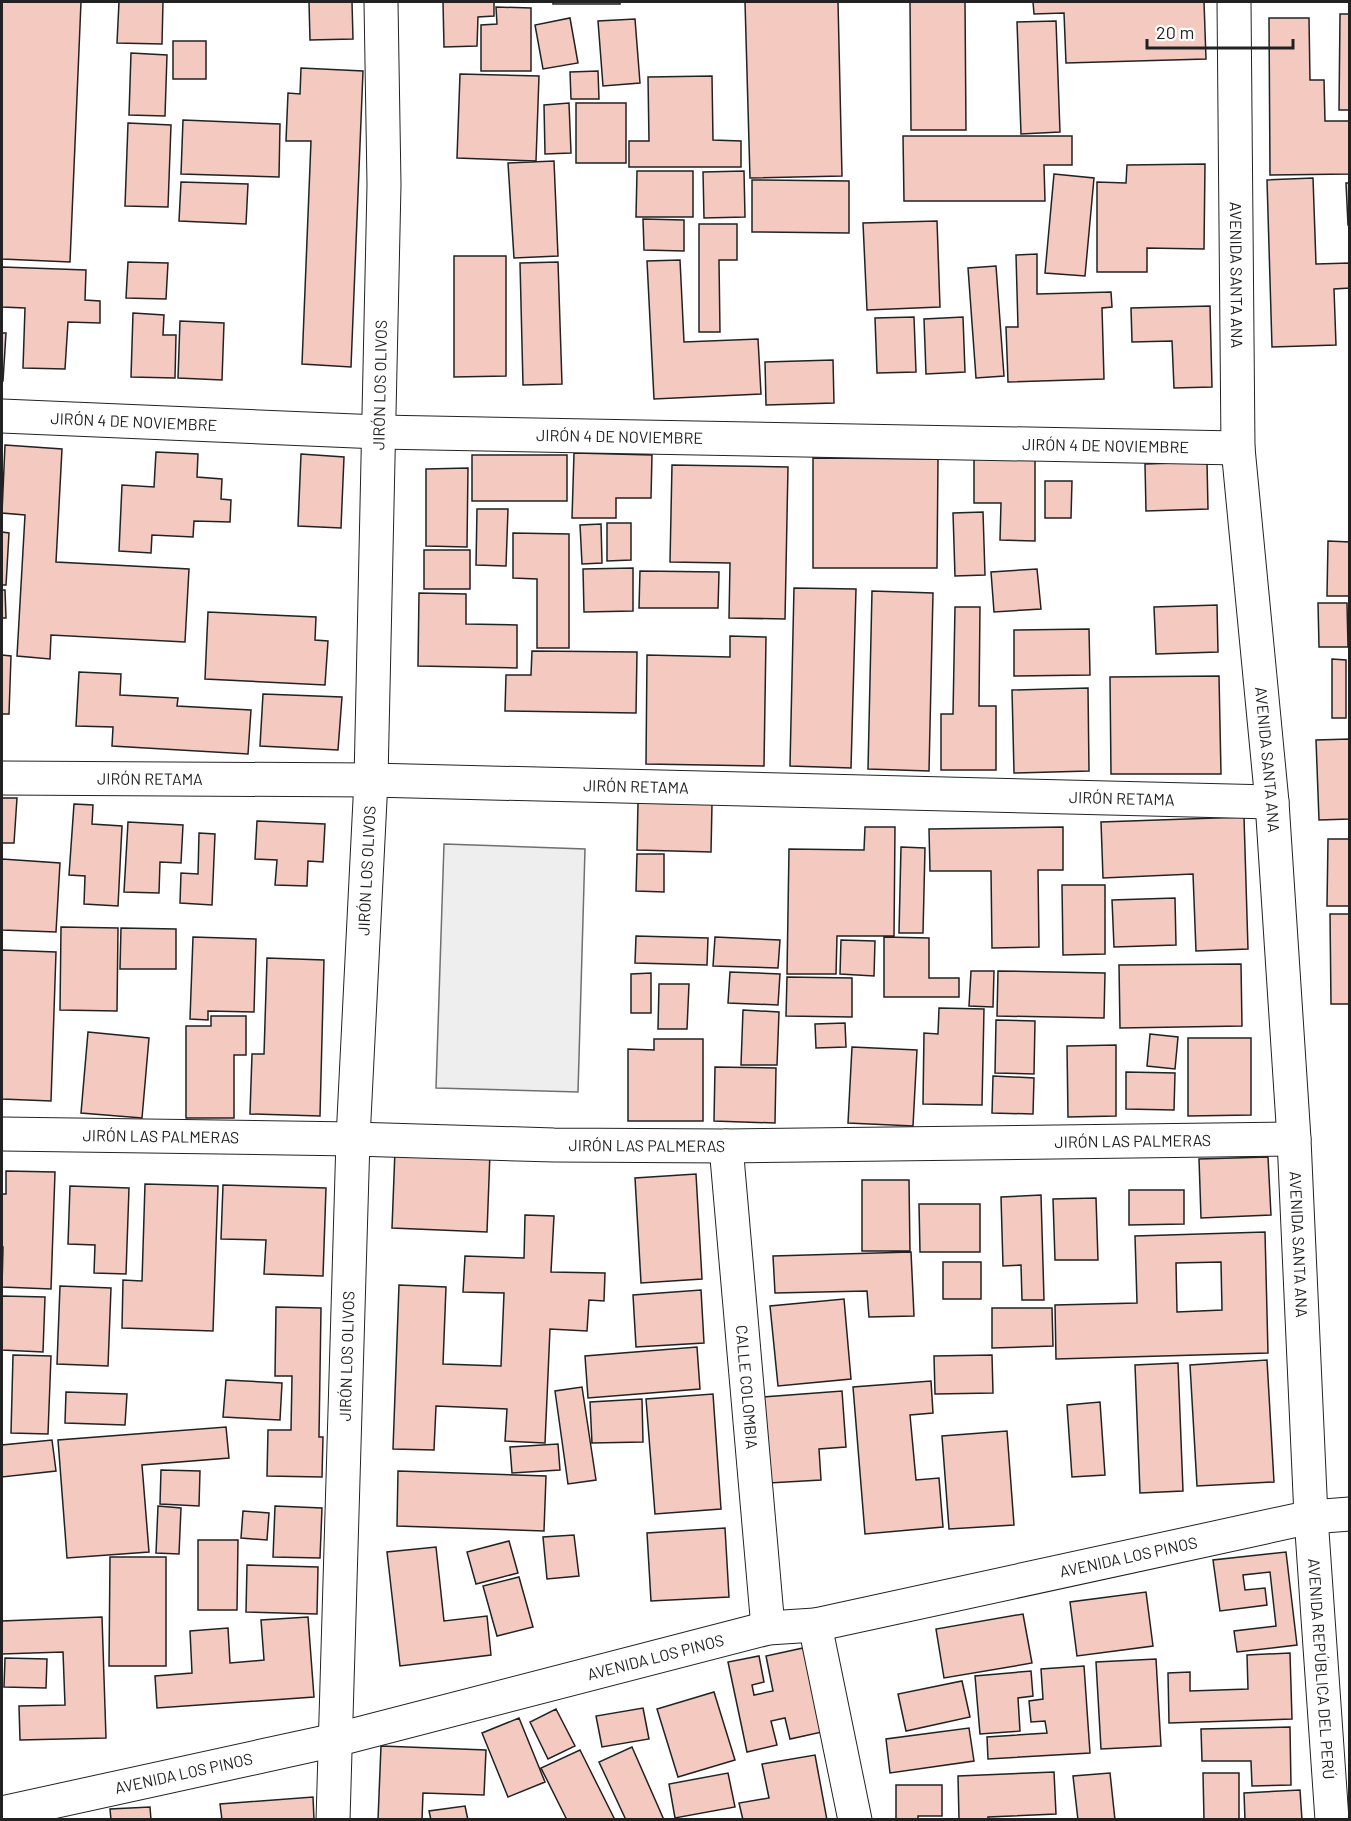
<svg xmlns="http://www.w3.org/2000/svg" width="1351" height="1821" viewBox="0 0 1351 1821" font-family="Barlow,sans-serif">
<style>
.green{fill:#eee;stroke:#6f6f6f;stroke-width:1.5}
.building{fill:#f3c9c0;stroke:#222;stroke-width:1.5;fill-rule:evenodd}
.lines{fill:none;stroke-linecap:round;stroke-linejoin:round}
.minor-casing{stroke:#222;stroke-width:35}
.minor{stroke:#fff;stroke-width:33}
.labels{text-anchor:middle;stroke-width:4.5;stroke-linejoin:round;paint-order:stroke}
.street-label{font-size:16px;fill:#222;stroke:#fff}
</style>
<rect width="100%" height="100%" fill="#fff"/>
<!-- green -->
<path class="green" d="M444,844L585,849L578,1092L436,1088Z"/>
<!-- building -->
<path class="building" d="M2,2H81L70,262L2,259Z
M119,2H163L162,44L117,43Z
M309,2H352L353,39L310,40Z
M443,2H494V16L478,17L477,46L444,47Z
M553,2H620V4H553Z
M745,2H838L842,176L750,178Z
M910,2H965L966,130H911Z
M1033,2H1204L1206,59L1066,63L1064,13L1034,14Z
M496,7L531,8V71H481V25L497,24Z
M1340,14H1350V110H1339Z
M570,18L578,63L543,69L535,25Z
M1269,18H1309L1310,80H1324L1325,121H1350V174L1270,175Z
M635,19L640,83L603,86L598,21Z
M1056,21L1060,132L1021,134L1017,22Z
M173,41H206V79H173Z
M131,53L167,55L165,116L129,115Z
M301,68L363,71L351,367L302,364L311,141H286L288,93L300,94Z
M598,71L599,99H571L570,72Z
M460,74L539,76L536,161L457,158Z
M712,76L713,140L741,141V167H629V141H649L648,77Z
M569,103L571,153L545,154L544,105Z
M576,103H626V163H576Z
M183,120L280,124L279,177L181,174Z
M128,123L171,125L168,207L125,206Z
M903,136H1072V165H1044L1045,201H904Z
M554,161L558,256L514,258L508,163Z
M1205,164L1204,249L1147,248V272H1097V182L1126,183L1127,165Z
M637,171H693V217H636Z
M744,171L745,217L704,218L703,172Z
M1054,174L1094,178L1085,276L1045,273Z
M1313,178L1316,264L1350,263V288L1334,289L1336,345L1272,347L1267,180Z
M752,180L849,181V233L752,232Z
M181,182L248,184L246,224L179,221Z
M1346,183H1350V225H1348Z
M643,219L684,220V251L644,250Z
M937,221L940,307L867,310L863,223Z
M699,224H737V260H719L720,332H699Z
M1037,254V294L1111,292L1112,307L1102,308L1104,379L1008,382L1006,327H1018L1016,255Z
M454,256H506V376L454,377Z
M680,260L684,342L758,339L761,394L654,399L647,261Z
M128,262L168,263L166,299L126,298Z
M558,262L562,384L523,385L520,263Z
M996,266L1004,376L976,378L968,268Z
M2,267L86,270L85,300L100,301V323L68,322L65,369L23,368L25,308L2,307Z
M1210,306L1212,387L1174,388L1172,341L1132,342L1131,308Z
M133,313L164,315L163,335H176L175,378L131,377Z
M914,317L916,372L877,373L875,318Z
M963,317L965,372L926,374L924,319Z
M180,321L224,323L222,380L178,378Z
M2,333H6L3,381H2Z
M833,360L834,403L766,405L765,362Z
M5,445L62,449L56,562L189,569L185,642L51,635L50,659L17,656L25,515L2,513Z
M156,452L198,454L197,477L222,479L221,499L231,500L230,522L194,521L193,537L152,535L151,553L119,551L122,485L154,487Z
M574,453L652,455L651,498H616V518H572Z
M301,454L344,457L341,528L298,526Z
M472,455H567V501H472Z
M813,458L938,459L937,568H813Z
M974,458H1035V541L1000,540L1001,503H974Z
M1207,462L1208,509L1146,511L1145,464Z
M672,465L788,467L785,619L729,618L730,563L670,562Z
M468,468L467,547L426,546V469Z
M1045,481H1072L1071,518H1045Z
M477,509H508L506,566L476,565Z
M983,512L985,575L955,576L953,513Z
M607,523H631V560L607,561Z
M601,524L602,563L582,564L580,525Z
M2,532L9,533L6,585H2Z
M513,533L569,534V648H537V579L513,578Z
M1328,541L1350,542V596H1327Z
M424,550H470V589H424Z
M633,568V611L584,612L583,569Z
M1037,569L1041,609L994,612L991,572Z
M640,571L719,572L718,608H639Z
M794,588L856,589L851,768L790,766Z
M2,590H5L6,618H2Z
M872,591L933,593L929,771L868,769Z
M419,593L466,594V624L517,625V668L418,666Z
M1318,603H1347L1348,647H1319Z
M1217,605L1218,652L1156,654L1154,607Z
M955,607H980L979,706H996V770H941V714H953Z
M208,612L316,617L315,640L328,641L325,685L205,679Z
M1089,629L1090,675L1014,676V630Z
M730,636L766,637L764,766L646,764L647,655L730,657Z
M532,651L637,652L636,713L505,711L506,675H531Z
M2,655L11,656L9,714H2Z
M1332,659L1346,660V718H1332Z
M79,672L121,674L120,695L178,698L177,706L251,710L248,754L112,746L113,727L76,726Z
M1219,676L1221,774H1111L1110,677Z
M1088,688L1089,771L1014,773L1012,690Z
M263,694L342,697L338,750L260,746Z
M1350,739V819L1319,820L1316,740Z
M2,798H17L14,843H2Z
M638,803L712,804L711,852L637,850Z
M74,804L93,805L92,824L122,826L118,906L84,904L85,876L69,875Z
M1244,817L1248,949L1196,951L1193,874L1103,878L1101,822Z
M257,821L325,824L323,862L308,861L307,886L275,885L277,860L255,859Z
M128,822L183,825L181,863L160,862L159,893L124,892Z
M865,827H895L894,936H837L836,974H787L789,849L864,850Z
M1063,827V870H1038L1039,947L992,948L991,871H930L929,829Z
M199,833L215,834L212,905L180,903L181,873L198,874Z
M1328,839H1350V906H1327Z
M901,847L925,848L923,933H899Z
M637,854H664V892L636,891Z
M2,859L60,863L56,932L2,930Z
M1062,885H1105V954L1063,955Z
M1175,898L1176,945L1114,947L1112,900Z
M1330,914H1350V1004H1331Z
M61,927L118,928L117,1011L60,1010Z
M121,928L176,929V969H120Z
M636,936L708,938L707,965L635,963Z
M193,937L256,939L254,1012L208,1011V1020L190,1019Z
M715,937L780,940L778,968L713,966Z
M884,937L929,938V978H959V997H884Z
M841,940L875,941L874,976L840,974Z
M2,950L56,952L51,1101L2,1099Z
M267,958L324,960L320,1116L250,1114L252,1054H264Z
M1241,964L1242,1026L1120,1028L1119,965Z
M971,971H994L993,1007L969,1006Z
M998,971L1105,973L1104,1018L997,1016Z
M730,972L780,974L778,1005L728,1003Z
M651,973V1013H631V974Z
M787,977L852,978V1017L786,1016Z
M659,984H689L687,1029H658Z
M939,1008L984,1009L982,1105L923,1104L924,1033L938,1034Z
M743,1010L779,1012L777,1065H741Z
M211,1016H246V1055H234V1118H186V1026H211Z
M996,1020L1035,1021L1034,1074L995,1073Z
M845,1023L846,1047L816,1048L815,1024Z
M88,1032L149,1038L142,1118L81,1113Z
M1150,1034L1178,1037L1175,1069L1147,1066Z
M1188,1038H1251V1115L1188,1116Z
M654,1039H703V1121H628V1049L654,1050Z
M1116,1045V1116L1068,1117L1067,1046Z
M852,1047L917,1050L913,1126L848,1123Z
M715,1067L776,1068L775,1123L714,1121Z
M1126,1072L1175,1073L1174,1110L1126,1109Z
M993,1076L1034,1078L1033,1114L992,1113Z
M395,1150L490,1153L487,1232L392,1228Z
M1268,1157L1271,1215L1201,1218L1199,1159Z
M6,1171L55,1172L51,1289L2,1287L3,1247H2V1194H6Z
M696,1174L702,1279L641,1283L635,1178Z
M862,1180H909L910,1251H862Z
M145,1184L218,1186L213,1331L122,1328L123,1280L142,1281Z
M223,1185L326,1188L323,1276L264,1274L266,1240L221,1239Z
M70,1186L129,1188L126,1274L94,1273L95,1245L68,1244Z
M1129,1190H1184V1224L1129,1225Z
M1041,1195L1044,1300H1022L1021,1265L1003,1266L1001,1197Z
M1096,1198L1098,1260H1055L1053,1199Z
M919,1204H980V1252H920Z
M525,1215L554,1216L551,1272L605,1273L604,1301L589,1300L587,1331L550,1329L545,1443L505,1441L507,1409L436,1406L434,1450L393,1449L399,1285L446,1287L443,1364L501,1366L504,1293L463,1292L465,1256L524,1258Z
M1265,1232L1268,1353L1056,1359L1055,1305L1137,1303L1135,1236ZM1221,1262L1222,1310L1177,1312L1176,1263Z
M911,1252L914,1316L869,1317L867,1291L775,1293L773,1256Z
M943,1262H981V1299H943Z
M60,1286L111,1288L108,1366L57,1364Z
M701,1290L704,1343L636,1347L633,1295Z
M2,1296L45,1297L43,1352L2,1350Z
M844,1299L851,1379L778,1386L770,1306Z
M276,1307L321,1308L319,1437H323L322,1477L267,1476L268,1430H291L292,1376H275Z
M992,1308H1052L1053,1346L992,1348Z
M697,1347L700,1389L588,1398L585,1356Z
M13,1355L51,1356L48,1434L11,1433Z
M992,1355L993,1393L935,1394L934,1356Z
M1267,1360L1274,1482L1197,1486L1190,1365Z
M1178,1363L1183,1491L1140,1493L1135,1365Z
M226,1380L282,1383L280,1420L223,1417Z
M931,1381L933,1413L910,1415L916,1480L939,1478L943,1527L865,1534L853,1387Z
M582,1387L596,1480L568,1484L555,1391Z
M842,1391L846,1447L819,1449L821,1480L769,1483L763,1397Z
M66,1392L127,1394L125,1425L65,1423Z
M713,1394L721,1509L655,1514L646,1399Z
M642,1399L643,1442L592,1443L590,1402Z
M1100,1402L1105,1475L1072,1477L1067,1405Z
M226,1427L229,1458L142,1465L149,1552L67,1558L58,1440Z
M1007,1431L1014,1525L949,1529L942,1436Z
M52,1440L56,1471L2,1477V1445Z
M558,1444L560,1470L512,1473L510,1447Z
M161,1470L200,1471L199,1506L160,1504Z
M398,1471L546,1476L544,1531L397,1526Z
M158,1506L181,1508L179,1554L156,1553Z
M275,1506L322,1508L320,1558L273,1557Z
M243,1511L269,1513L267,1540L241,1538Z
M725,1528L729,1597L651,1601L647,1533Z
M574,1535L579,1576L547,1579L543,1537Z
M198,1540H238L237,1610H198Z
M509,1541L518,1573L476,1584L467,1552Z
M436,1547L444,1621L487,1616L491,1655L400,1666L387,1552Z
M1286,1552L1297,1645L1237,1652L1234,1631L1276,1626L1270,1572L1243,1575L1245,1590L1265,1588L1267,1605L1220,1611L1213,1560Z
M110,1557H166V1666H109Z
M247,1565L318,1567L317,1614L246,1612Z
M519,1577L533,1627L497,1636L483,1586Z
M1146,1592L1153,1646L1077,1656L1070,1602Z
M1023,1614L1032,1663L944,1678L936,1629Z
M102,1617L106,1738L20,1740L19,1706L65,1705L63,1652L2,1654V1621Z
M308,1617L314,1697L157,1708L155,1676L192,1673L190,1631L228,1628L230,1663L264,1660L261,1620Z
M803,1648L822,1732L790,1739L785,1718L771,1721L777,1745L747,1752L728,1662L759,1656L764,1682L752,1685L754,1695L773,1691L766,1656Z
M1290,1653L1292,1719L1169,1723L1168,1673L1190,1672V1691L1248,1689L1247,1655Z
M5,1658L47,1659L46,1688L4,1687Z
M1156,1659L1161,1746L1101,1749L1096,1662Z
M1084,1666L1090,1753L988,1759L987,1737L1047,1733L1045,1721L1031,1722L1029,1701L1043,1699L1041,1669Z
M1031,1671L1033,1696L1018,1698L1020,1731L980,1734L975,1676Z
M962,1681L970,1717L906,1731L898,1694Z
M714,1692L735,1760L678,1777L657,1709Z
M643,1708L649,1739L602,1747L596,1716Z
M556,1709L575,1746L548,1759L530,1722Z
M519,1718L545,1782L508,1797L482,1733Z
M1290,1727L1291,1785L1252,1786L1251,1761H1202L1201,1729Z
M969,1728L974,1761L890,1773L886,1739Z
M381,1746L486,1750L484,1795L423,1793L422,1820H378Z
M632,1747L664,1820H626L599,1762Z
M580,1750L615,1820H567L541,1768Z
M815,1755L827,1820H743L739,1803L769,1798L762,1764Z
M1054,1772L1056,1814L988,1817V1820L959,1819L958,1776Z
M728,1773L735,1807L675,1818L669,1784Z
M1110,1773L1115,1820H1078L1073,1776Z
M1203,1773H1239V1820H1204Z
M896,1785H942V1816H918V1820H896Z
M1300,1790L1302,1820H1245L1244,1793Z
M313,1797L314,1820H222L220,1804Z
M465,1806L468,1820H431L429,1811Z
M150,1807L151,1820H111L110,1809Z"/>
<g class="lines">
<defs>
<g id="minor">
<path id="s1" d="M1234,2L1238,448L1272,802L1294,1139L1311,1517L1332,1820"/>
<path id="s2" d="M2,416L379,432L1238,448"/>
<path id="s3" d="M2,778L371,780L1272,802"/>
<path id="s4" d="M2,1134L353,1139L554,1145L726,1146L1294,1139"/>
<path id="s5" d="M726,1146L768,1628"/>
<path d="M815,1625L855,1820"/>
<path id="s6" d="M2,1813L335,1740L768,1628L815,1625L1311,1517L1350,1514"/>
<path id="s7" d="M333,1820L353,1139L371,780L384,185L381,2"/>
</g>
</defs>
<!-- minor casing -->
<use href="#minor" class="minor-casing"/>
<!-- minor -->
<use href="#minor" class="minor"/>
</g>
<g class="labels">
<!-- street labels -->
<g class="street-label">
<text dy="6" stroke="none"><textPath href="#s1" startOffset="273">AVENIDA SANTA ANA</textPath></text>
<text dy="6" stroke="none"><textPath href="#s7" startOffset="1436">JIRÓN LOS OLIVOS</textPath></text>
<text dy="6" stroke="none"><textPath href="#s2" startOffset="132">JIRÓN 4 DE NOVIEMBRE</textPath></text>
<text dy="6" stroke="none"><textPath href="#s2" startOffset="618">JIRÓN 4 DE NOVIEMBRE</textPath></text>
<text dy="6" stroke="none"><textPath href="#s2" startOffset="1104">JIRÓN 4 DE NOVIEMBRE</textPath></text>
<text dy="6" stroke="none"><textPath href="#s1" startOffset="759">AVENIDA SANTA ANA</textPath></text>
<text dy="6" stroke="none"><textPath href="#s3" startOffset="148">JIRÓN RETAMA</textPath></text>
<text dy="6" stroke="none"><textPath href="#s3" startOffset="634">JIRÓN RETAMA</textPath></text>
<text dy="6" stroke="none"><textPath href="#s3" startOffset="1120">JIRÓN RETAMA</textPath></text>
<text dy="6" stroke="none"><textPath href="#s7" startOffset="950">JIRÓN LOS OLIVOS</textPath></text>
<text dy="6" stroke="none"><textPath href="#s4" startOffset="159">JIRÓN LAS PALMERAS</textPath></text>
<text dy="6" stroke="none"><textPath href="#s4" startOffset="1131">JIRÓN LAS PALMERAS</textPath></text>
<text dy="6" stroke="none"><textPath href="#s4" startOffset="645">JIRÓN LAS PALMERAS</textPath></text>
<text dy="6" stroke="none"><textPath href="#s1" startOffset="1245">AVENIDA SANTA ANA</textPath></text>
<text dy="6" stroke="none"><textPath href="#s7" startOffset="464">JIRÓN LOS OLIVOS</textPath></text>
<text dy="6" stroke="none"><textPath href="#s5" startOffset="242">CALLE COLOMBIA</textPath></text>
<text dy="6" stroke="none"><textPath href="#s6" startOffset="1156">AVENIDA LOS PINOS</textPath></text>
<text dy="6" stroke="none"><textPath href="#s6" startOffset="672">AVENIDA LOS PINOS</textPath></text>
<text dy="6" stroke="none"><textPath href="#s1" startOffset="1670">AVENIDA REPÚBLICA DEL PERÚ</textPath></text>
<text dy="6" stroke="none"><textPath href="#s6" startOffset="186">AVENIDA LOS PINOS</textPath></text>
</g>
</g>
<!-- border -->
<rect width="1351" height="1821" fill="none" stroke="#222222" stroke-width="6"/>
<!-- scale -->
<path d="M1147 39v9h146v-9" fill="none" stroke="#222222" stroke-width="3"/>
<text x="1156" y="39" font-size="18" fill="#222222" stroke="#ffffff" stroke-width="4.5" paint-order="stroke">20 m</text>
</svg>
